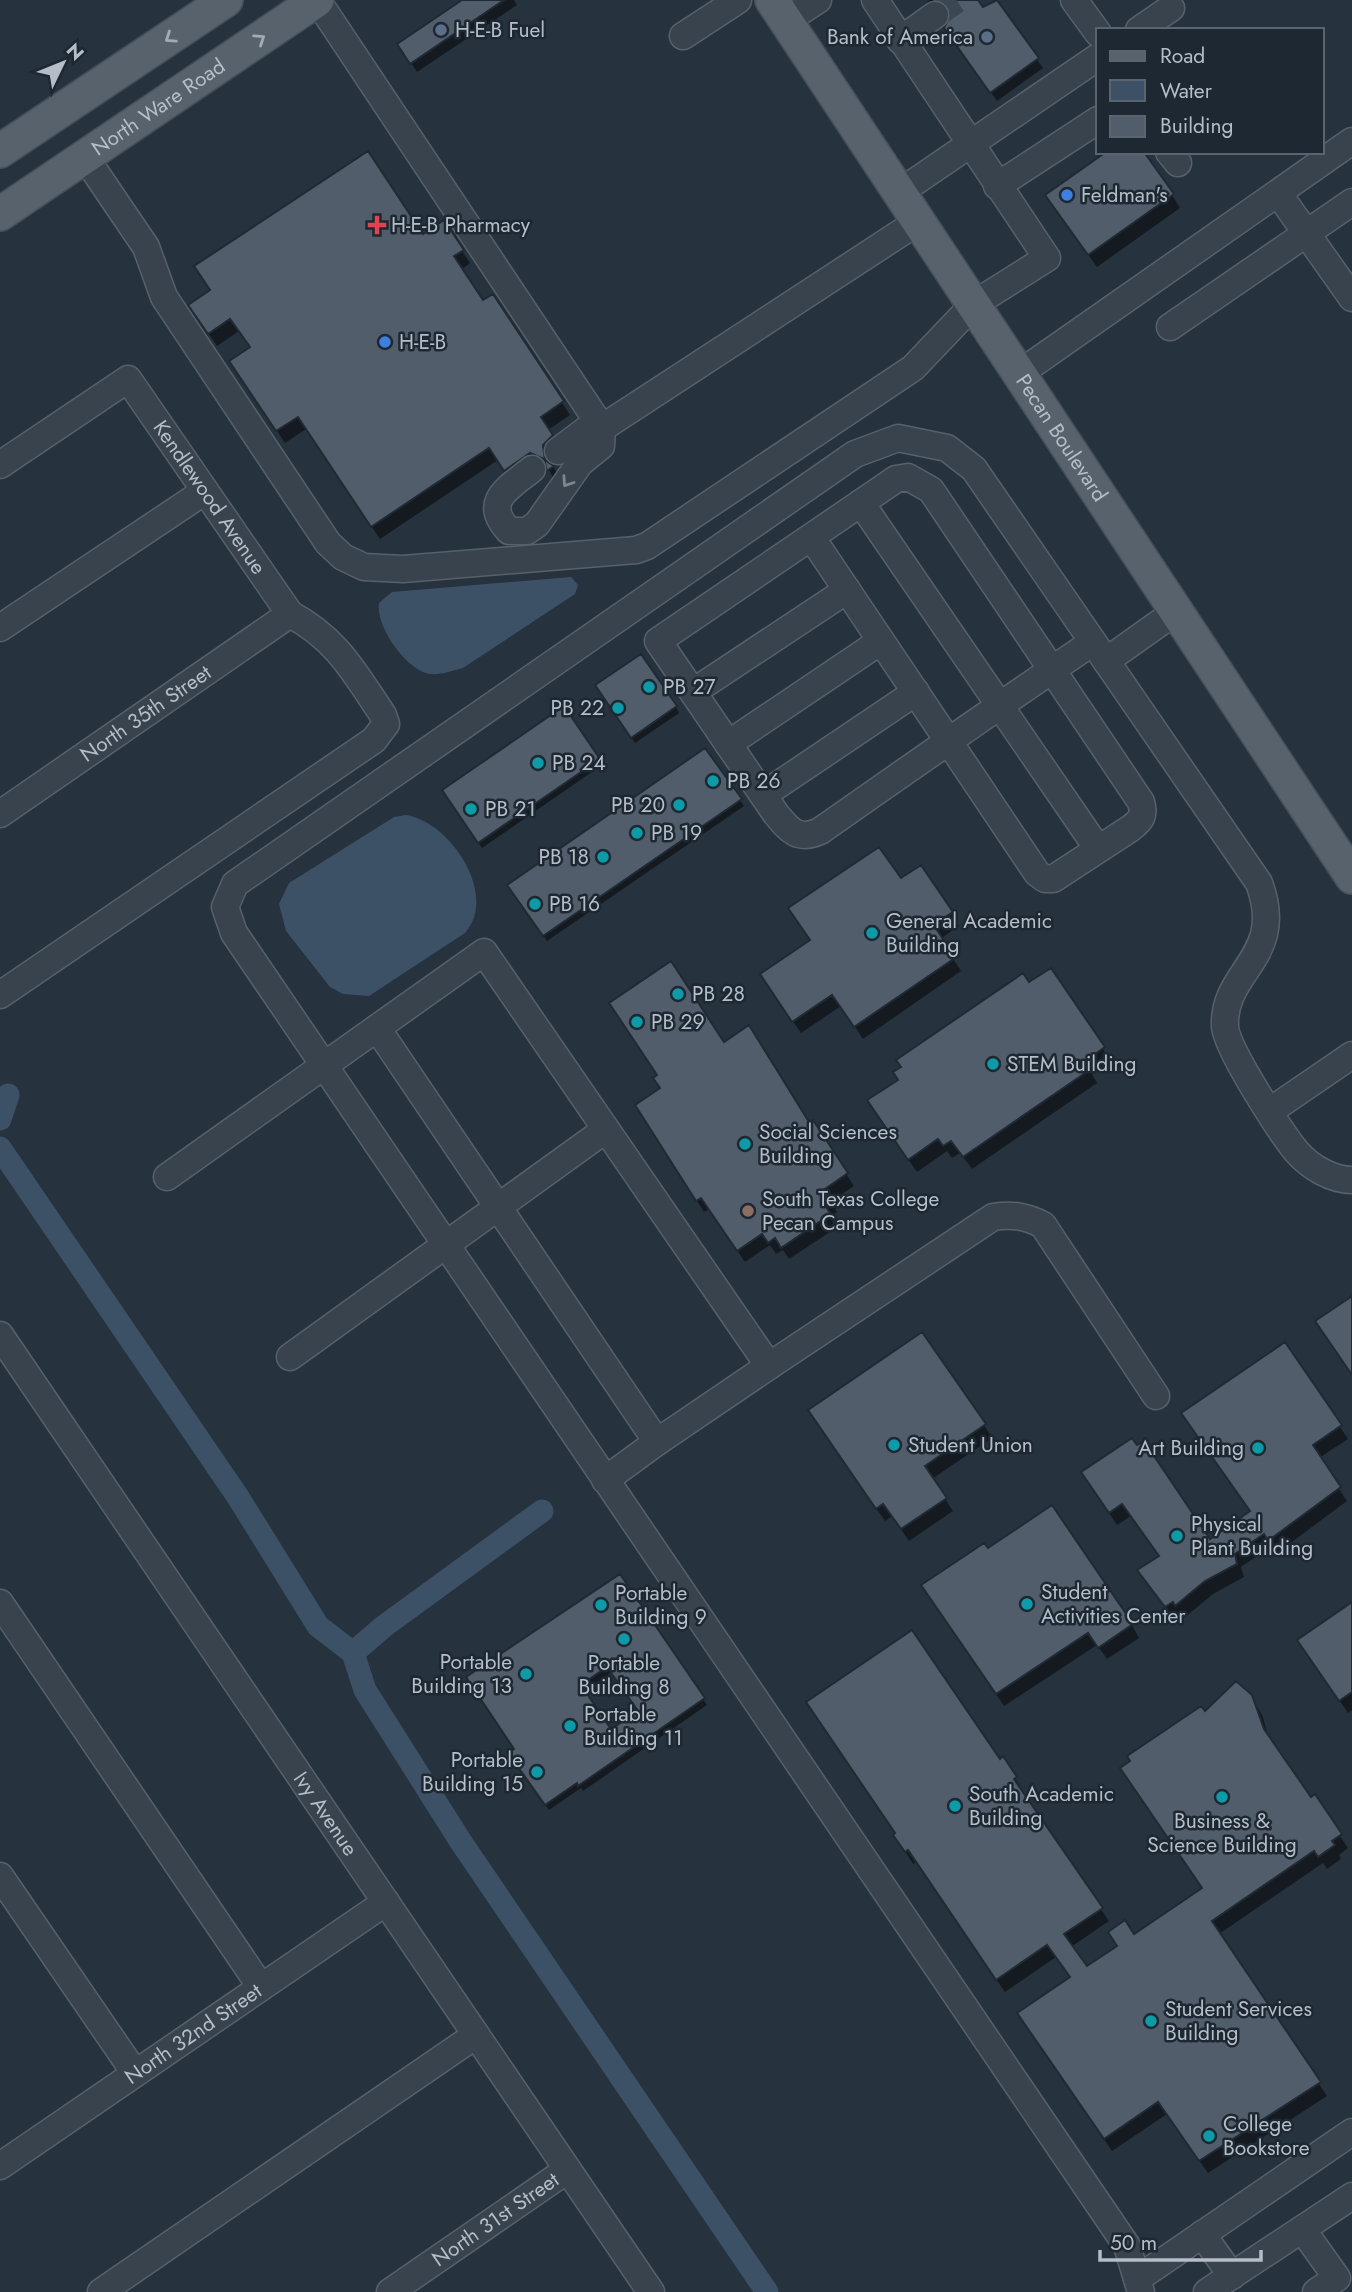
<svg xmlns="http://www.w3.org/2000/svg" width="1352" height="2292" viewBox="0 0 1352 2292" font-family="Jost,sans-serif">
<style>
.water{fill:#3c5165}
.shadow{fill:#0007;fill-rule:evenodd}
.lines{fill:none;stroke-linecap:round;stroke-linejoin:round}
.canal{stroke:#3c5165;stroke-width:23}
.building{fill:#515d6b;stroke:#202a34;stroke-width:2;fill-rule:evenodd}
.minor-tunnel{stroke:#3b4752;stroke-width:26;stroke-dasharray:26 13;stroke-linecap:butt}
.minor-casing{stroke:#57616b;stroke-width:29}
.major-casing{stroke:#454f59;stroke-width:36}
.minor{stroke:#39434d;stroke-width:26}
.major{stroke:#58626d;stroke-width:33}
.oneway{stroke:#a2acb6}
.oneway2{stroke:#7d8791}
.service-dot{fill:#5c6f8a;stroke:#1e2832;stroke-width:2.5}
.shop-dot{fill:#3f7fe0;stroke:#1e2832;stroke-width:2.5}
.health-dot{fill:#e0444e;stroke:#1e2832;stroke-width:2.5}
.culture-dot{fill:#0f9aa8;stroke:#1e2832;stroke-width:2.5}
.education-dot{fill:#8d6e63;stroke:#1e2832;stroke-width:2.5}
.labels{text-anchor:middle;stroke-width:5;stroke-linejoin:round;paint-order:stroke}
.poi-label{font-size:21px;fill:#b5bec8;stroke:#1e2832;text-anchor:start}
.street-label{font-size:21px;fill:#b5bec8;stroke:#1e2832}
</style>
<rect width="100%" height="100%" fill="#26323d"/>
<!-- water -->
<path class="water" d="M571,577L578,585L575,594L463,668C452,671 441,675 430,674C407,671 375,626 379,603L392,592Z
M406,815C450,822 499,894 465,933L369,996L343,994L330,987L286,931L279,904L289,883L394,817Z"/>
<!-- shadow -->
<path class="shadow" d="M465,0H514L517,5L417,72L405,54Z
M930,0H976L983,9L995,0L1043,68L997,101L952,38V13L948,10L932,11L927,2Z
M1172,195L1180,208L1097,267L1055,209Z
M423,236L462,251L470,263L461,270L483,303L492,296L570,415L548,430L559,449L550,459L560,480L556,483L549,470L538,466L513,483L498,460L380,539L306,429L285,443L239,374L251,349L239,331L217,346L198,318Z
M600,692L676,707L679,713L635,743Z
M705,750L744,806L547,941L513,891Z
M599,760L602,765L482,848L448,796Z
M920,867L959,926L940,939L961,971L863,1039L841,1006L801,1033L770,988Z
M1050,970L1111,1061L1092,1074L1097,1083L972,1169L960,1153L952,1158L947,1151L917,1172L877,1114Z
M723,1044L809,1125L812,1122L854,1186L831,1201L837,1212L830,1217L836,1228L789,1259L783,1250L776,1254L770,1245L745,1262L709,1209L704,1212L644,1117Z
M1285,1344L1348,1439L1319,1458L1347,1501L1277,1553L1272,1546L1241,1567L1244,1577L1213,1594L1184,1618L1181,1614L1174,1619L1139,1571L1160,1557L1131,1516L1117,1525L1091,1485L1210,1541L1251,1513L1183,1414Z
M818,1423L984,1425L992,1438L932,1479L953,1511L909,1541L892,1516L885,1521Z
M987,1551L1132,1625L1139,1638L1107,1659L1097,1645L1004,1706L931,1598Z
M619,1577L707,1705L583,1791L581,1788L549,1810L514,1759L516,1750ZM612,1672L640,1711L611,1732L584,1692Z
M1352,1604V1710L1348,1713L1307,1653Z
M1236,1683L1255,1703L1263,1717L1269,1741L1310,1800L1314,1797L1348,1848L1339,1855L1341,1859L1327,1869L1323,1863L1219,1934L1327,2096L1208,2173L1167,2114L1112,2151L1027,2026L1071,1978L1056,1957L1005,1992L916,1862L913,1864L903,1848L1003,1759L1023,1791L1021,1793L1109,1921L1071,1947L1086,1968L1204,1889V1713Z"/>
<g class="lines">
<!-- canal -->
<path class="canal" d="M0,1119L8,1095
M0,1148L238,1497L318,1626L353,1653L383,1627L542,1511
M353,1653L365,1690L461,1842L767,2292"/>
</g>
<!-- building -->
<path class="building" d="M462,0H504L410,64L397,44Z
M938,0H978L983,7L997,0L1039,58L990,93L944,28L951,13L947,5Z
M368,151L423,234L444,220L464,250L454,256L483,300L493,294L564,401L541,417L553,435L543,445L545,460L554,466L547,471L544,459L530,453L504,471L489,448L371,527L298,417L276,431L229,361L250,347L230,319L208,334L188,305L210,290L194,266Z
M1106,152H1144L1174,194L1088,255L1045,195Z
M641,654L677,706L631,738L595,685Z
M564,706L600,759L478,843L442,790Z
M705,748L742,799L543,936L507,885Z
M879,847L901,878L921,865L953,912L934,925L955,958L854,1027L832,995L792,1022L760,974L810,940L788,908Z
M671,961L724,1042L749,1025L809,1122L813,1120L848,1173L825,1189L832,1199L824,1204L831,1214L781,1248L775,1238L768,1243L762,1234L737,1251L701,1198L696,1201L635,1105L660,1088L653,1078L657,1075L609,1003Z
M1051,968L1105,1047L1085,1061L1091,1069L963,1157L951,1141L943,1146L938,1139L908,1160L867,1100L898,1080L893,1072L901,1067L896,1060L1023,973L1029,982Z
M1352,1296V1375L1315,1321Z
M922,1332L986,1424L925,1466L947,1498L901,1529L883,1504L876,1509L808,1410Z
M1285,1342L1342,1425L1313,1445L1341,1487L1268,1541L1264,1534L1235,1554L1237,1564L1205,1581L1175,1606L1173,1602L1165,1607L1137,1570L1159,1556L1122,1504L1109,1513L1081,1472L1132,1438L1137,1445L1144,1441L1210,1539L1250,1511L1181,1413Z
M1052,1505L1133,1624L1098,1648L1088,1633L996,1694L921,1585L984,1543L988,1548Z
M620,1574L705,1698L578,1786L577,1783L545,1805L508,1753L514,1749L466,1677ZM607,1667L638,1711L611,1729L581,1685Z
M1352,1602V1692L1339,1701L1297,1640Z
M912,1630L1000,1759L1003,1756L1017,1777L1014,1779L1103,1908L1064,1934L1087,1966L1117,1946L1108,1932L1125,1920L1134,1934L1202,1888L1120,1768L1130,1761L1127,1756L1201,1706L1205,1711L1236,1681L1252,1695L1264,1729L1311,1797L1315,1794L1342,1834L1332,1841L1335,1845L1318,1857L1314,1851L1212,1921L1321,2082L1199,2161L1158,2102L1104,2139L1017,2013L1070,1977L1047,1945L996,1980L908,1850L905,1852L893,1835L895,1833L806,1702Z"/>
<g class="lines">
<!-- minor-tunnel -->
<path class="minor-tunnel" d="M935,15L957,0"/>
<defs>
<g id="minor">
<path d="M317,0L602,428L601,446L580,463L537,524L527,531H509C481,501 509,488 532,469"/>
<path d="M1074,0L1098,33"/>
<path d="M786,21L818,0"/>
<path d="M1139,30L1171,8"/>
<path d="M683,36L738,0"/>
<path d="M900,40L935,15"/>
<path d="M1169,152L1178,163"/>
<path d="M85,157L146,247L164,297L328,543L343,557L364,567L403,569L636,550L647,546L913,368L974,304L1047,258L875,0"/>
<path d="M997,186L1098,120"/>
<path d="M900,192L1098,57"/>
<path d="M1278,193L1352,298"/>
<path d="M1170,327L1352,202"/>
<path d="M1020,373L1352,141"/>
<path d="M602,428L919,221"/>
<path d="M558,451L598,421"/>
<path id="s1" d="M0,465L128,379L290,614C337,639 354,672 383,715L386,724L374,740L0,995"/>
<path d="M861,503L1098,849"/>
<path d="M811,537L896,479L908,477L931,490L1141,802C1145,816 1141,820 1131,828L1053,879H1045L1037,873L818,547L811,537L658,641L776,814C790,831 798,841 820,831C910,768 1001,704 1093,642"/>
<path d="M0,628L205,491"/>
<path d="M1106,661L1175,612"/>
<path d="M693,692L847,590"/>
<path d="M728,744L881,641"/>
<path d="M763,795L916,692"/>
<path id="s2" d="M0,814L290,614"/>
<path d="M1270,1111L1352,1055"/>
<path d="M167,1177C273,1102 379,1027 484,952L769,1366L657,1442L377,1028"/>
<path id="s3" d="M0,1335L651,2292"/>
<path d="M290,1357L605,1130"/>
<path d="M769,1366L993,1217C1012,1214 1026,1216 1043,1225L1156,1396"/>
<path d="M605,1480L657,1442"/>
<path d="M0,1603L261,1987"/>
<path d="M0,1876L135,2073"/>
<path id="s4" d="M0,2166L386,1902"/>
<path d="M1302,2229L1337,2278L1316,2292"/>
<path d="M1202,2234L1232,2276"/>
<path d="M1137,2279L1352,2132"/>
<path d="M101,2292L476,2035"/>
<path id="s5" d="M390,2292L567,2170"/>
<path d="M1141,2292L1127,2246L234,933L225,907L235,884L855,454L898,438L947,448L974,469L1259,883C1287,958 1222,970 1225,1027C1227,1049 1281,1133 1297,1152C1310,1167 1332,1180 1352,1180"/>
<path d="M1207,2292L1352,2196"/>
</g>
<g id="major">
<path id="s6" d="M772,0L1352,877"/>
<path d="M0,151L226,0"/>
<path id="s7" d="M0,214L317,0"/>
</g>
</defs>
<!-- minor casing -->
<use href="#minor" class="minor-casing"/>
<!-- major casing -->
<use href="#major" class="major-casing"/>
<!-- minor -->
<use href="#minor" class="minor"/>
<!-- major -->
<use href="#major" class="major"/>
</g>
<!-- one-way arrows -->
<defs><path id="oneway-chevron" d="M-2-3.5L2.5 0L-2 3.5" fill="none" stroke-width="1.6" stroke-linecap="round" stroke-linejoin="round" transform="scale(1.75)"/></defs>
<g class="oneway">
<use href="#oneway-chevron" transform="translate(170 38) rotate(146)"/>
<use href="#oneway-chevron" transform="translate(260 39) rotate(-34)"/>
</g>
<use class="oneway2" href="#oneway-chevron" transform="translate(567 482) rotate(124)"/>
<!-- markers -->
<g class="service-dot">
<circle cx="441" cy="30" r="7"/>
<circle cx="987" cy="37" r="7"/>
</g>
<g class="shop-dot">
<circle cx="1067" cy="195" r="7"/>
<circle cx="385" cy="342" r="7"/>
</g>
<path class="health-dot" d="M373.5 214.5h7v7h7v7h-7v7h-7v-7h-7v-7h7z"/>
<g class="culture-dot">
<circle cx="649" cy="687" r="7"/>
<circle cx="618" cy="708" r="7"/>
<circle cx="538" cy="763" r="7"/>
<circle cx="713" cy="781" r="7"/>
<circle cx="679" cy="805" r="7"/>
<circle cx="471" cy="809" r="7"/>
<circle cx="637" cy="833" r="7"/>
<circle cx="603" cy="857" r="7"/>
<circle cx="535" cy="904" r="7"/>
<circle cx="872" cy="933" r="7"/>
<circle cx="678" cy="994" r="7"/>
<circle cx="637" cy="1022" r="7"/>
<circle cx="993" cy="1064" r="7"/>
<circle cx="745" cy="1144" r="7"/>
<circle cx="894" cy="1445" r="7"/>
<circle cx="1258" cy="1448" r="7"/>
<circle cx="1177" cy="1536" r="7"/>
<circle cx="1027" cy="1604" r="7"/>
<circle cx="601" cy="1605" r="7"/>
<circle cx="624" cy="1639" r="7"/>
<circle cx="526" cy="1674" r="7"/>
<circle cx="570" cy="1726" r="7"/>
<circle cx="537" cy="1772" r="7"/>
<circle cx="1222" cy="1797" r="7"/>
<circle cx="955" cy="1806" r="7"/>
<circle cx="1151" cy="2021" r="7"/>
<circle cx="1209" cy="2136" r="7"/>
</g>
<circle class="education-dot" cx="748" cy="1211" r="7"/>
<g class="labels">
<!-- poi labels -->
<g class="poi-label">
<text x="455" y="37">H-E-B Fuel</text>
<text x="973" y="44" text-anchor="end">Bank of America</text>
<text x="1081" y="202">Feldman's</text>
<text x="391" y="232">H-E-B Pharmacy</text>
<text x="399" y="349">H-E-B</text>
<text x="663" y="694">PB 27</text>
<text x="604" y="715" text-anchor="end">PB 22</text>
<text x="552" y="770">PB 24</text>
<text x="727" y="788">PB 26</text>
<text x="665" y="812" text-anchor="end">PB 20</text>
<text x="485" y="816">PB 21</text>
<text x="651" y="840">PB 19</text>
<text x="589" y="864" text-anchor="end">PB 18</text>
<text x="549" y="911">PB 16</text>
<text x="886" y="928">General Academic<tspan x="886" dy="24">Building</tspan></text>
<text x="692" y="1001">PB 28</text>
<text x="651" y="1029">PB 29</text>
<text x="1007" y="1071">STEM Building</text>
<text x="759" y="1139">Social Sciences<tspan x="759" dy="24">Building</tspan></text>
<text x="762" y="1206">South Texas College<tspan x="762" dy="24">Pecan Campus</tspan></text>
<text x="908" y="1452">Student Union</text>
<text x="1244" y="1455" text-anchor="end">Art Building</text>
<text x="1191" y="1531">Physical<tspan x="1191" dy="24">Plant Building</tspan></text>
<text x="1041" y="1599">Student<tspan x="1041" dy="24">Activities Center</tspan></text>
<text x="615" y="1600">Portable<tspan x="615" dy="24">Building 9</tspan></text>
<text x="512" y="1669" text-anchor="end">Portable<tspan x="512" dy="24">Building 13</tspan></text>
<text x="624" y="1670" text-anchor="middle">Portable<tspan x="624" dy="24">Building 8</tspan></text>
<text x="584" y="1721">Portable<tspan x="584" dy="24">Building 11</tspan></text>
<text x="523" y="1767" text-anchor="end">Portable<tspan x="523" dy="24">Building 15</tspan></text>
<text x="969" y="1801">South Academic<tspan x="969" dy="24">Building</tspan></text>
<text x="1222" y="1828" text-anchor="middle">Business &amp;<tspan x="1222" dy="24">Science Building</tspan></text>
<text x="1165" y="2016">Student Services<tspan x="1165" dy="24">Building</tspan></text>
<text x="1223" y="2131">College<tspan x="1223" dy="24">Bookstore</tspan></text>
</g>
<!-- street labels -->
<g class="street-label">
<text dy="7" stroke="none"><textPath href="#s7" startOffset="191">North Ware Road</textPath></text>
<text dy="7" stroke="none"><textPath href="#s6" startOffset="525">Pecan Boulevard</textPath></text>
<text dy="7" stroke="none"><textPath href="#s1" startOffset="298">Kendlewood Avenue</textPath></text>
<text dy="7" stroke="none"><textPath href="#s2" startOffset="177">North 35th Street</textPath></text>
<text dy="7" stroke="none"><textPath href="#s3" startOffset="579">Ivy Avenue</textPath></text>
<text dy="7" stroke="none"><textPath href="#s4" startOffset="234">North 32nd Street</textPath></text>
<text dy="7" stroke="none"><textPath href="#s5" startOffset="128">North 31st Street</textPath></text>
</g>
</g>
<!-- legend -->
<rect x="1096" y="28" width="228" height="126" fill="#1e2832" stroke="#5a646e" stroke-width="2"/>
<rect x="1110" y="51" width="35" height="10" fill="#58626d" stroke="#5a646e" stroke-width="2"/>
<text x="1160" y="63" font-size="21" fill="#b5bec8">Road</text>
<rect x="1110" y="80" width="35" height="21" fill="#3c5165" stroke="#5a646e" stroke-width="2"/>
<text x="1160" y="98" font-size="21" fill="#b5bec8">Water</text>
<rect x="1110" y="116" width="35" height="21" fill="#515d6b" stroke="#5a646e" stroke-width="2"/>
<text x="1160" y="133" font-size="21" fill="#b5bec8">Building</text>
<!-- north arrow -->
<g transform="translate(63 63) rotate(47)" stroke="#1e2832" stroke-width="5" paint-order="stroke">
<path d="M0-5L12 26L0 18L-12 26Z" fill="#b5bec8"/>
<text y="-10" font-size="19" font-weight="bold" text-anchor="middle" fill="#b5bec8">N</text>
</g>
<!-- scale -->
<path d="M1100 2250v10h161v-10" fill="none" stroke="#b5bec8" stroke-width="3.5"/>
<text x="1110" y="2250" font-size="21" fill="#b5bec8" stroke="#1e2832" stroke-width="5" paint-order="stroke">50 m</text>
</svg>
